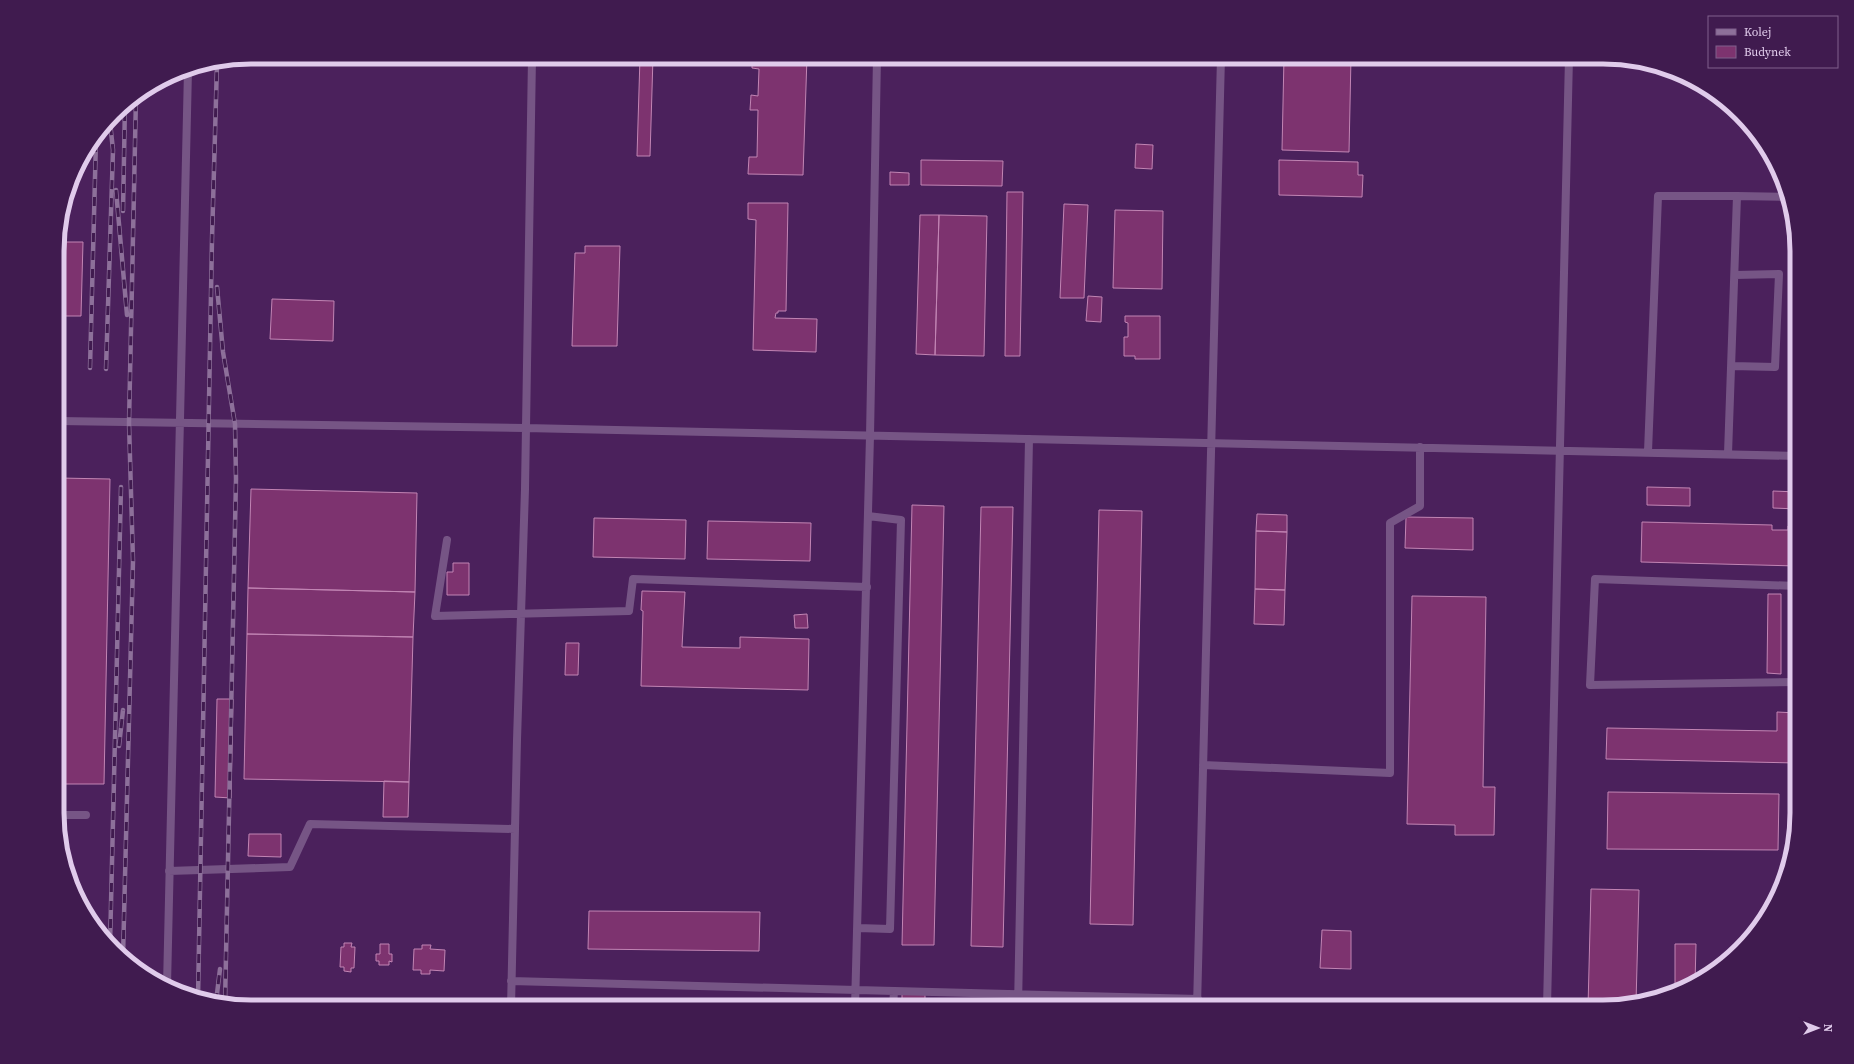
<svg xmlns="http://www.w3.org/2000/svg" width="1854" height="1064" viewBox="0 0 1854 1064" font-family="'Source Serif 4',serif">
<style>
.built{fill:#4b215c}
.building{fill:#7d336f;stroke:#c285b4}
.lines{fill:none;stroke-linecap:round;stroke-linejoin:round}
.lane{stroke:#765585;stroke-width:8}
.rail-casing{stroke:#8d709a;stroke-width:4.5}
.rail{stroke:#401b4f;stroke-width:3;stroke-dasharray:9;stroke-linecap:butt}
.rim{fill:none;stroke:#e0cbeb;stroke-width:5}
</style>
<rect width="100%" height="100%" fill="#401b4f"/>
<!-- built -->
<path class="built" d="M251,57H1603L1653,64L1700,83L1740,114L1764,143L1787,189L1797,238V825L1771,910L1740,950L1700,981L1653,1000L1615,1007H251L201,1000L154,981L114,950L90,920L59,838V226L77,165L123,105L177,72Z"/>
<!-- building -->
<path class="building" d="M640,57H653L650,156H637Z
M752,57H807L803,175L748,174L749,157H757L758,110H750L751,95L758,96L759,69L752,68Z
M1124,57H1163V62L1124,61Z
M1284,57H1351L1349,152L1282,150Z
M1136,144L1153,145L1152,169L1135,168Z
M921,160L1003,161L1002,186L921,185Z
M1279,160L1358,162V175H1363L1362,197L1279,195Z
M890,172L909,173V185H890Z
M1007,192H1023L1020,356H1005Z
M748,203H788L786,311H778V313H776L775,318L817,319L816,352L753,350L756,220L748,219Z
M1064,204L1088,205L1084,298H1060Z
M1115,210L1163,211L1162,289L1113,288Z
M920,215H939L935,355L916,354Z
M939,215L987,216L984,356L935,355Z
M66,242H83L81,316H64Z
M585,246H620L617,346H572L575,253H585Z
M1088,296L1102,297L1101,322L1086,321Z
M272,299L334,301L333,341L270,339Z
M1125,316H1160V359H1135V356H1124V337H1128V323L1125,322Z
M59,478L110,479L104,784H59Z
M1647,487L1690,488V506L1647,505Z
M251,489L417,493L415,592L248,588Z
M1773,491L1797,492V509L1773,508Z
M912,505L944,506L934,945H902Z
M981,507H1013L1003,947L971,946Z
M1099,510L1142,511L1133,925L1090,924Z
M1257,514L1287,515V532L1256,531Z
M1406,517L1473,518V550L1405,548Z
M594,518L686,520L685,559L593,557Z
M708,521L811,523L810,561L707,559Z
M1642,522L1772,525V530H1788V526H1797V566L1641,562Z
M1256,531L1287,532L1285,590L1255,589Z
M453,563H469V595H447V572H453Z
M248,588L415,592L413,637L247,634Z
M1255,589L1285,590L1284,625L1254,624Z
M642,591L685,592L682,647L740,648V637L809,639L808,690L641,686L643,611L641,610Z
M1768,594H1781V674L1767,673Z
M1412,596L1486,597L1483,787H1495L1494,835H1455V825L1407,824Z
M807,614L808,628H795L794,615Z
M247,634L413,637L409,782L244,779Z
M566,643H579L578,675H565Z
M217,699H233L231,798L215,797Z
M1777,712L1797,713V763L1606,759L1607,728L1777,731Z
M384,781L409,782L408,817H383Z
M1608,792L1779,794L1778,850L1607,849Z
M249,834H281V857L248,856Z
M1591,889L1639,890L1636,1003L1615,1007H1588Z
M589,911L760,912L759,951L588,949Z
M1322,930L1351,931V969L1320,968Z
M344,943H352L351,947H355L354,968H351V972L344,971V967H340L341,947H344Z
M380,944H389V954H392V962L389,961V965H379V961H376V954H380Z
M1675,944H1696L1695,983L1675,991Z
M422,945H431L430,949L445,950L444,971L430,970V974H421V970H413L414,949H422Z
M902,994H925V1007H902Z"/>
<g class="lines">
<!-- lane -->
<path class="lane" d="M1732,366L1775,367L1779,274L1735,275
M59,421L525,428L1797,456
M1648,452L1658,196H1737
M1728,454L1737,196L1788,197
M447,540L435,616L629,611L633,579L867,587
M1797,586L1595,579L1590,685L1797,682
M1203,765L1390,773V523L1420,506V447
M59,815H86
M169,871L290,867L310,824L515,829
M858,928L890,929L901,520L868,516
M511,981L1198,999
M167,986L188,70
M511,1007L517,740L525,489L532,57
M855,1007L870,436L877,57
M893,1007L894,991
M1018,1007L1029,439
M1197,1007L1221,57
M1547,1007L1569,57"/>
<defs>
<path id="rail" d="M116,190L127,315
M123,211L125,104
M217,287L223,352L235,424L236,479L225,1004
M90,368L96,140
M106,369L113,150L110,122
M119,746L123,710
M110,946L121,487
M123,957L133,561L129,423L136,97
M198,999L212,239L217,64
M216,1002L220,969"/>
</defs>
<!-- rail casing -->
<use href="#rail" class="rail-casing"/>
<!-- rail -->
<use href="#rail" class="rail"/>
</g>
<!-- crop -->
<path d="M0 0H1854V1064H0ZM251 64H1603A187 187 0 0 1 1790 251V813A187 187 0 0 1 1603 1000H251A187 187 0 0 1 64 813V251A187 187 0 0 1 251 64Z" fill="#401b4f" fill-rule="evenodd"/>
<path class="rim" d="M251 64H1603A187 187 0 0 1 1790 251V813A187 187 0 0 1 1603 1000H251A187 187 0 0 1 64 813V251A187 187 0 0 1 251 64Z"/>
<!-- legend -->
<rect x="1708" y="16" width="130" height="52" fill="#401b4f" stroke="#80618d"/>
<rect x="1716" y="29" width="20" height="6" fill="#8d709a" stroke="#80618d"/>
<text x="1744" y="36" font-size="12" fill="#e0cbeb">Kolej</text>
<rect x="1716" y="46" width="20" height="12" fill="#7d336f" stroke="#80618d"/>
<text x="1744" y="56" font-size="12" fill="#e0cbeb">Budynek</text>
<!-- north arrow -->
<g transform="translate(1818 1028) rotate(90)" stroke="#401b4f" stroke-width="3" paint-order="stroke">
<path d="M0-3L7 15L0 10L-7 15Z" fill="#e0cbeb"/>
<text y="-6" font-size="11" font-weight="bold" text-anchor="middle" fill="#e0cbeb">N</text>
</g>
</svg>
